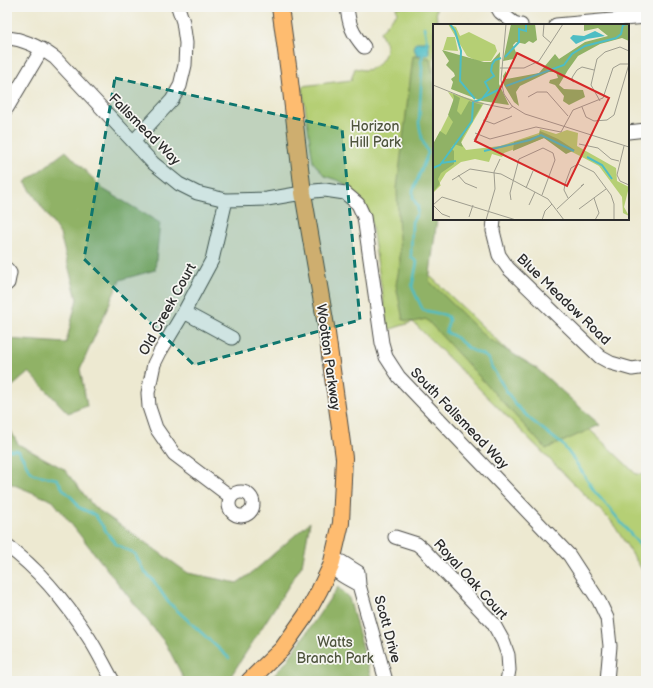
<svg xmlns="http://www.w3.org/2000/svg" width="653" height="688" viewBox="0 0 653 688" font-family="'Balsamiq Sans',sans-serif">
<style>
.green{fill:#b5cf74;stroke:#707d50}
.forest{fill:#90b266;stroke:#5e6e48}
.water{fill:#4ebdc4;stroke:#3c7478}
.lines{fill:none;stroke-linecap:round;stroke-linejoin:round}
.stream{stroke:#4ebdc4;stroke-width:2.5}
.minor-casing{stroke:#484844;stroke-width:15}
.major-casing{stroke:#484844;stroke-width:18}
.minor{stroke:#fff;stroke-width:13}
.major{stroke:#febc70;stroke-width:16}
.marked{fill:#0f766e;fill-opacity:0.2;stroke:#0f766e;stroke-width:3;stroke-dasharray:8 5;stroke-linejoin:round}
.labels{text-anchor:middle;stroke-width:3.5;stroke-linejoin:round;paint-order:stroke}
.park-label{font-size:14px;fill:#4e543d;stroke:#f6f6f2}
.street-label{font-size:14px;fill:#2b2b2b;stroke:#f6f6f2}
.inset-river{fill:none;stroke:#4ebdc4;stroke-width:2}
.inset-road{fill:none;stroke:#9f9d8f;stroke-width:1}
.view{fill:#d62828;fill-opacity:0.15;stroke:#d62828;stroke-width:2}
.inset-edge{fill:none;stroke:#2b2b2b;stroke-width:2}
</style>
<rect width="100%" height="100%" fill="#f6f6f2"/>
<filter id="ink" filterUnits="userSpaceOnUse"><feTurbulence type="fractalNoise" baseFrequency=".025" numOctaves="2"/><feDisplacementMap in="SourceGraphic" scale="8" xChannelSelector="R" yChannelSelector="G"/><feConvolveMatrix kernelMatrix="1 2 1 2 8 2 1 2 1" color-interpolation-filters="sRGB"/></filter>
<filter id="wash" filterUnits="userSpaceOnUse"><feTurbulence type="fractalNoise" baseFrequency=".012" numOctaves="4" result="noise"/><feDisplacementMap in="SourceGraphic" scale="16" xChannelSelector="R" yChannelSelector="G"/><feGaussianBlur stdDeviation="0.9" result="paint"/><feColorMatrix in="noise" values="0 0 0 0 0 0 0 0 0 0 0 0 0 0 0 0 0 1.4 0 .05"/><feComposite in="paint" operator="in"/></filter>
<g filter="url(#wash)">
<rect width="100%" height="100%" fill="#ede9d1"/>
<!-- green -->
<path class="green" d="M396,7H436L437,25H434V203L429,275L636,474L646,475V576L612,522L413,322L388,330L370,215L363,202L354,191L340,181L325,176L313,162L302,86L351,80L355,68C358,69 362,70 365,70C376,69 387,58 386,46C385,41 382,36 380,32L397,13Z"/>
<!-- forest -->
<path class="forest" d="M413,56L430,58L434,83V219H437L429,281L488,339L535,367L600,425L546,449L426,319L413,322L403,320L396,285L400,263L397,189Z
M66,151L103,189L160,223L155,270L120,280L80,369L87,406L68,413L29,372L7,391V339L66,343L77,299L60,234L25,182Z
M7,424L18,444L64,469L94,507L139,538L188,573L237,583L253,572L310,522L302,565L229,679L226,681H185L166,644L53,501L7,482Z
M338,587L349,598L372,681H269L287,661Z"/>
<!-- water -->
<path class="water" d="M416,42H429V55H417L413,47Z"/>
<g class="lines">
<!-- stream -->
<path class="stream" d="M424,27L427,42
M423,55L421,61L422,68L419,123L422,139L428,153L413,191V198L418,207L417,214L412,222L411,257L417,262L412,287L421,306L423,310L445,315L448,317L449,320L446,331L447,333C456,335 462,344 470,349C476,353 483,353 487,358C490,360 490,363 491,366L514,403L530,419L563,445L575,461L594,491L610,509L646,553
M7,450H17L23,458L27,466L33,474L57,479L63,489L75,501L78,507L95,515L108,534L116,544L135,554L144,571L153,580L168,602L229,658"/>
</g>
</g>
<g filter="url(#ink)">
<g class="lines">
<defs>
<path id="minor" d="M347,7C349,25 352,33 364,47
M497,7L500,12L514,23L521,25
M556,25L646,17
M7,38C24,39 41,48 55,58L153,163L179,184L197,193L226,200L267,199L314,191L325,190L345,193L358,204L364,217L382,343L386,357L399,377L569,555L599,601L607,618L610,646L607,681
M7,108L42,49
M628,132L646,130
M134,141L172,100L180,86L185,65L186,43L183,22L178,7
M226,200L212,260L184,312L160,352L154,364L148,393L149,407L156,428L174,454L231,497
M494,219L493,231L499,255L508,268L600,357L611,363L632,369L646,367
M7,269L10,273L8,283L7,284
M184,312L232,338
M229 504a12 12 0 1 1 24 0a12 12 0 1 1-24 0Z
M395,537L417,544L423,549L493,623L503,641L508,655L509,670L507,681
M7,546C40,570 67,604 89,638C98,652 105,667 113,681
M333,559L342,562L358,572L359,585L386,681
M331,566C339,575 348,579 359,585"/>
<path id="major" d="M249,681L282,649L306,615L319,591L331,566L341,523L344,458L326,326L303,193L289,73L280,7"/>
</defs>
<!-- minor casing -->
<use href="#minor" class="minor-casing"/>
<!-- major casing -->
<use href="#major" class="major-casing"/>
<!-- minor -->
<use href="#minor" class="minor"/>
<!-- major -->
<use href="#major" class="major"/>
</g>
</g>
<!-- marked area -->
<path class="marked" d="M115,78L342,129L360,320L194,365L84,259Z"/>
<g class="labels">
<!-- park labels -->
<g class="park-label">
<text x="375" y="131">Horizon<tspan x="375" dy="16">Hill Park</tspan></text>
<text x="335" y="647">Watts<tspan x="335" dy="16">Branch Park</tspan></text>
</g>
<!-- street labels -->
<g class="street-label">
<text transform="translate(145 129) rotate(45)" y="5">Fallsmead Way</text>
<text transform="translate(564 299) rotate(44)" y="5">Blue Meadow Road</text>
<text transform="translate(167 309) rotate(-61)" y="5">Old Creek Court</text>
<text transform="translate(329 357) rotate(82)" y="5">Wootton Parkway</text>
<text transform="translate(460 418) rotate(46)" y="5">South Fallsmead Way</text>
<text transform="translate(471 579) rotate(48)" y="5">Royal Oak Court</text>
<text transform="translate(388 629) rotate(75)" y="5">Scott Drive</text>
</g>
</g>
<!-- overview -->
<g transform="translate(433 24)">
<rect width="196" height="196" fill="#ede9d1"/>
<path d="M15,0L23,3L27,12L36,8L62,21L64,27L58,37H44L34,32ZM14,13H22L25,27L10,26ZM15,68L51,79L28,119L33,126L67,122L106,109L107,105L123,110L134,106L145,109L144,122L183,144L184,157L196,163L191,183L196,192L190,189L189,173L166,142L149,133L145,138L147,132L111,114L71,129L69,133L59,130L56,138L42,135L28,138L13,149L6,160L8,161L0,169V122L15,92L20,91L24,81Z" fill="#b5cf74"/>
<path d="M78,0H102L104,16L100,19L96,17L92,20L83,18L80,21L84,31L81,35L70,37ZM151,0H196V17L189,14L167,20L145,32L135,46L126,61L131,65L150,66L152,73L136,81L130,77L131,72L122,61L116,59L117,56L125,54L123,48H116L87,62L83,68L86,82L81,78L71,61L70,52L73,47V55L106,49L122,30L126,35L152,18L175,12L165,4L151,7ZM9,26L51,38H58L67,28L66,60L76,81L49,77L18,65L20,58L18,55L22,52L21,49L13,41L16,37ZM20,70L27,74L24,87L28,91L36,77L49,81L30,113L28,118L30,123L21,120L18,124L21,127V140L8,149L5,155L7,160L0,168V120L7,107L13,111L20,98L15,91L21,74ZM107,107L125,115L142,126L133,130L111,114L80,127L81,118L106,111Z" fill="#90b266"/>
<path d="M162,7L172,12L154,15L143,20L137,14L140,11L151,12Z" fill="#4ebdc4"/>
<path class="inset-river" d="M17,0L22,7L28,27L27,57L42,75M72,33L86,18V5L93,7V0M73,62L131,41L139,30L152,22L183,14L188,10L190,1L194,0M51,73L67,65M51,127L97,116L108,111L141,127M154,133L169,141L179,155M8,139L23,137M0,144L7,141L39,97L40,78L49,75L56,66L52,58L61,52L58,47L59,41L62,36L68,34"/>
<path class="inset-road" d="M73,0L68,56L71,70L79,82L92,90L196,123M111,0L110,12L118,19M67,44H91L106,37L130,0M139,54L141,58L138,56L140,52L144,46L149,43L161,46M0,61L42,78L76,85L80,82M95,73L104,68H114L135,92M167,77L158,61L164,35L172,28L187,23L196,27M149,83L153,93L161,97L174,96L181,91L196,40M50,96L61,100L79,92M42,109L57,115L103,103L128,108L140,86L170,74L180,44L187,40H196M41,116L55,92M146,120L165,124L178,135L186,137M191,122L184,151L187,157L196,161M25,151L32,159L44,164M19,156L37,145L68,150L115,175L131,196M93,164L100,147M135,174L131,166L132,160L138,144L145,140L161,148L178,171L181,180V196M161,174L166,189L162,196M78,176L77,169L86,135L110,124L120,129L122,136L109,171M96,181L102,168M124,185L151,160L148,162M146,185L173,165M17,193L9,190L0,181L9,173L83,196M36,193L40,181M53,196L62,165L61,148L67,135M109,196L112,187L119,180"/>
<path class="view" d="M84,29L176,74L134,162L42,117Z"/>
<rect width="196" height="196" class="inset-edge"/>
</g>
<!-- margin -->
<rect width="653" height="688" fill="none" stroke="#f6f6f2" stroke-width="24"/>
</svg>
